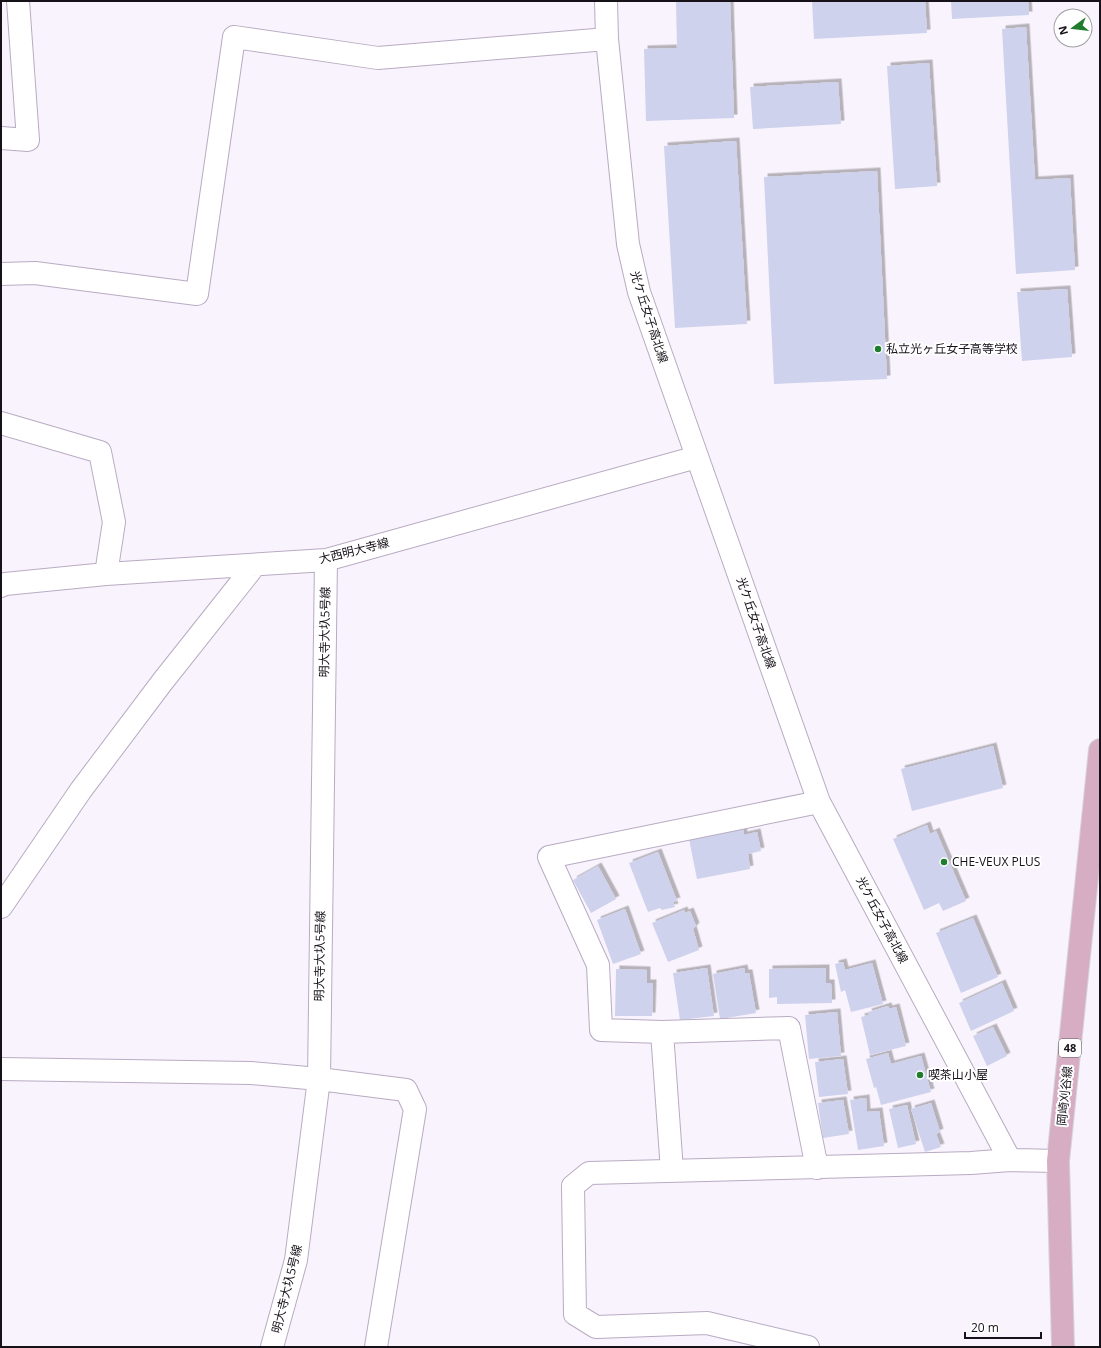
<svg xmlns="http://www.w3.org/2000/svg" width="1101" height="1348" viewBox="0 0 1101 1348" font-family="'Open Sans','Noto Sans JP',sans-serif">
<style>
.building{fill:#ced2ec;filter:url(#shadow)}
.lines{fill:none;stroke-linecap:round;stroke-linejoin:round}
.minor-casing{stroke:#b9abc2;stroke-width:24}
.major-casing{stroke:#d5d4d6;stroke-width:24}
.minor{stroke:#fff;stroke-width:22}
.major{stroke:#d7adc4;stroke-width:22}
.poi-dot{fill:#1f7d2d;stroke:#fff;stroke-width:1.5}
.labels{text-anchor:middle;stroke-width:4;stroke-linejoin:round;paint-order:stroke}
.shield{fill:#fff;stroke:#5d585f;stroke-width:1}
.shield-label{font-size:11px;font-weight:bold;fill:#17111a}
.street-label{font-size:12px;fill:#17111a;stroke:#fff}
.poi-label{font-size:12px;fill:#17111a;stroke:#fff;text-anchor:start}
</style>
<defs>
<filter id="shadow"><feDropShadow dx="3.5" dy="-3.5" stdDeviation="0" flood-color="#0004"/></filter>
</defs>
<rect width="100%" height="100%" fill="#f9f3fd"/>
<!-- building -->
<path class="building" d="M676,1H730L734,118L646,121L644,49L677,48Z
M812,1H925L927,33L814,39Z
M951,1H1028L1029,15L952,19Z
M1026,27L1035,180L1070,178L1075,270L1016,274L1002,29Z
M929,63L937,186L895,189L887,66Z
M838,82L841,124L753,129L750,87Z
M736,141L747,324L675,328L664,146Z
M877,171L887,379L774,384L764,177Z
M1067,289L1072,357L1022,361L1017,292Z
M993,746L1003,788L912,811L901,769Z
M927,825L930,834L936,831L966,901L943,911L939,903L924,910L893,839Z
M743,829L744,835L757,832L761,851L748,854L750,869L697,879L689,839Z
M658,852L677,901L673,902L675,907L662,910L660,908L648,912L629,863Z
M598,866L616,899L591,913L573,880Z
M625,909L641,954L613,964L597,920Z
M684,910L685,913L690,911L696,926L693,929L699,950L668,962L652,923Z
M973,918L998,977L961,993L936,933Z
M843,962L845,970L872,963L883,1004L851,1012L845,990L841,992L835,964Z
M707,968L714,1016L680,1020L673,973Z
M744,968L745,973H749L756,1013L720,1019L713,974Z
M826,968V983H831L832,1003L777,1004V997L769,998V969Z
M616,969L647,970V983H653L652,1016H615Z
M1002,983L1014,1011L971,1031L959,1003Z
M888,1006L889,1009L896,1007L906,1046L870,1055L861,1017L869,1015L868,1012Z
M837,1012L841,1056L809,1059L805,1015Z
M993,1027L1007,1056L987,1066L973,1036Z
M888,1053L891,1064L921,1056L931,1092L881,1105L876,1087L874,1088L866,1059Z
M843,1059L848,1094L819,1097L815,1062Z
M866,1098L867,1112L879,1111L884,1146L858,1150L850,1100Z
M843,1100L849,1134L823,1138L818,1103Z
M931,1103L940,1132L936,1134L941,1147L925,1152L911,1109Z
M907,1105L916,1144L898,1148L889,1109Z"/>
<g class="lines">
<defs>
<path id="minor" d="M606,1L607,39L628,244L639,292L819,802L1010,1160L1058,1161
M1,138L28,140L18,1
M1,274L35,273L197,294L234,37L378,58L607,39
M1,423L100,452L114,522L106,574
M1,586L5,584L106,574L326,560L697,457
M1,907L81,790L163,681L255,565
M662,1032L672,1171
M1,1069L251,1073L319,1079L406,1090L415,1109L376,1347
M817,1168L789,1028L662,1032L601,1030L598,965L549,857L819,802
M272,1347L296,1260L319,1079L326,560
M808,1347L707,1323L596,1327L575,1314L573,1186L589,1173L971,1163L1010,1160"/>
<path id="major" d="M1063,1347L1058,1161L1100,750"/>
</defs>
<!-- minor casing -->
<use href="#minor" class="minor-casing"/>
<!-- major casing -->
<use href="#major" class="major-casing"/>
<!-- minor -->
<use href="#minor" class="minor"/>
<!-- major -->
<use href="#major" class="major"/>
</g>
<!-- markers -->
<g class="poi-dot">
<circle cx="878" cy="349" r="4"/>
<circle cx="944" cy="862" r="4"/>
<circle cx="920" cy="1075" r="4"/>
</g>
<g class="labels">
<!-- shield labels -->
<rect class="shield" x="1059" y="1039" width="22" height="18" rx="3"/>
<g class="shield-label">
<text x="1070" y="1052">48</text>
</g>
<!-- street labels -->
<g class="street-label">
<text transform="translate(649 317) rotate(72)" y="4">光ケ丘女子高北線</text>
<text transform="translate(354 551) rotate(-14)" y="4">大西明大寺線</text>
<text transform="translate(756 623) rotate(71)" y="4">光ケ丘女子高北線</text>
<text transform="translate(325 632) rotate(-89)" y="4">明大寺大圦5号線</text>
<text transform="translate(882 920) rotate(62)" y="4">光ケ丘女子高北線</text>
<text transform="translate(320 956) rotate(-89)" y="4">明大寺大圦5号線</text>
<text transform="translate(1065 1096) rotate(-84)" y="4">岡崎刈谷線</text>
<text transform="translate(287 1289) rotate(-76)" y="4">明大寺大圦5号線</text>
</g>
<!-- poi labels -->
<g class="poi-label">
<text x="886" y="353">私立光ヶ丘女子高等学校</text>
<text x="952" y="866">CHE-VEUX PLUS</text>
<text x="928" y="1079">喫茶山小屋</text>
</g>
</g>
<!-- border -->
<rect width="1101" height="1348" fill="none" stroke="#17111a" stroke-width="4"/>
<!-- north arrow -->
<g transform="translate(1073 28) rotate(255)"><circle r="19" fill="#ffffff" stroke="#a2a0a3"/>
<path d="M0-3L7 15L0 10L-7 15Z" fill="#1f7d2d"/>
<text y="-6" font-size="11" font-weight="bold" text-anchor="middle" fill="#17111a">N</text>
</g>
<!-- scale -->
<path d="M965 1332v6h76v-6" fill="none" stroke="#17111a" stroke-width="2"/>
<text x="971" y="1332" font-size="12" fill="#17111a" stroke="#ffffff" stroke-width="3" paint-order="stroke">20 m</text>
</svg>
